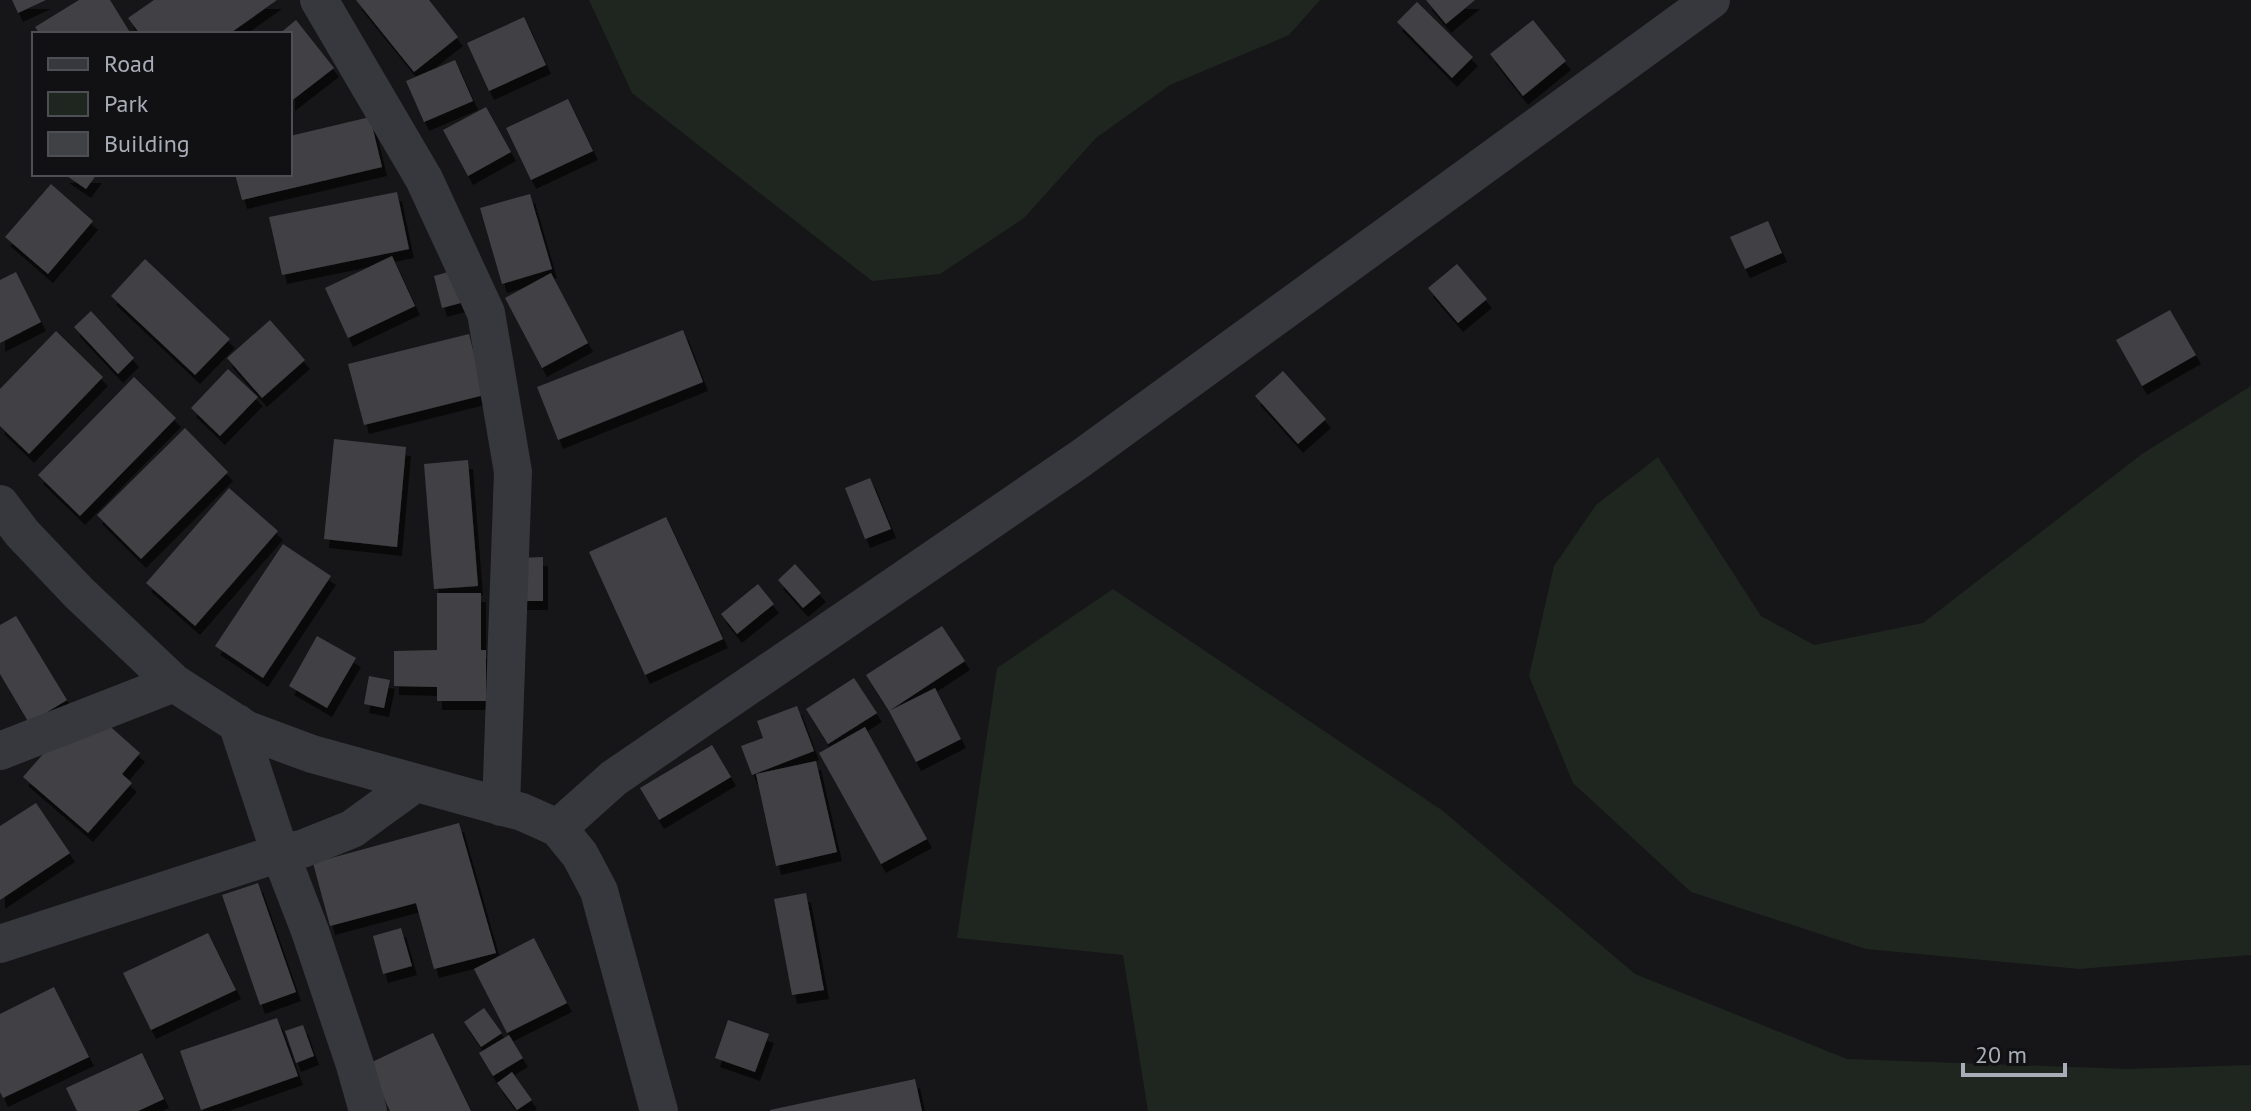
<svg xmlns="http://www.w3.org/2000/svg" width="2251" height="1111" viewBox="0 0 2251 1111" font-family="'PT Sans',sans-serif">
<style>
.green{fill:#1e261f}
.building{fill:#404145;filter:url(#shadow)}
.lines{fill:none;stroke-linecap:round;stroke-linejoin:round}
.minor{stroke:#37383d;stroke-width:38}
</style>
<defs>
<filter id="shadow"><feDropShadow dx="5" dy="9" stdDeviation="0" flood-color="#0009"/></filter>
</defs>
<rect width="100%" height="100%" fill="#161618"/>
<!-- green -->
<path class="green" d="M589,0H1320L1289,35L1170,85L1096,138L1024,218L940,274L872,281L632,93Z
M2251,386V955L2079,969L1866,949L1691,892L1573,783L1529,676L1554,566L1596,505L1658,457L1761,616L1814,645L1923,623L2142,454Z
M1113,589L1443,811L1635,974L1847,1059L2127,1069L2251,1065V1111H1148L1123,955L957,938L997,668Z"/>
<!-- building -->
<path class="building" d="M12,0H46L18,13Z
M79,0H110L131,34H40L35,27Z
M154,0H277L229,34H140L128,18Z
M356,0H429L458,37L414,72Z
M1426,0H1475L1446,24Z
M1417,2L1473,57L1452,78L1397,22Z
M524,17L546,65L489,91L467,43Z
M296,20L334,68L290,102V34H279Z
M1533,20L1566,61L1523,96L1490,54Z
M455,60L473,101L424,122L406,81Z
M568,99L593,151L531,180L506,128Z
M486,107L511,152L468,176L443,130Z
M370,117L382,167L242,200L235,174H290V136Z
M64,174H97L86,189Z
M51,184L93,221L48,274L5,237Z
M397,192L409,249L282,275L269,217Z
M530,194L552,269L502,284L480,208Z
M1768,221L1782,253L1745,269L1730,237Z
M392,256L415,306L348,338L325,288Z
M145,259L230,339L195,375L111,296Z
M1457,264L1487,299L1458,323L1428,288Z
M459,269L468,301L442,308L434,276Z
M16,272L41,322L0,343V280Z
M551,273L588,343L542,368L505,298Z
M2170,310L2196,355L2142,386L2116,340Z
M91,311L134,358L118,374L74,327Z
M270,320L305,360L262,398L227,358Z
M683,330L703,382L558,440L537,387Z
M56,331L103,377L29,454L0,426V389Z
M469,334L484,395L364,425L348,364Z
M228,369L258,397L220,436L191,408Z
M1283,371L1326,419L1298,444L1255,396Z
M134,377L176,418L80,516L38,475Z
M185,428L228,472L141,559L97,515Z
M334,439L406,447L397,547L324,539Z
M468,460L478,586L434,589L424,464Z
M870,478L891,529L865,539L845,488Z
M229,488L278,531L195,626L146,583Z
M666,517L723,639L645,675L589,552Z
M283,544L331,576L263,678L215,646Z
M543,557V601H519V558Z
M795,564L821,593L803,608L778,580Z
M758,584L774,604L737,634L721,614Z
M437,593H481V650H486V701H437V687L394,686V651L437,650Z
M16,616L67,700L29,723L0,674V625Z
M942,626L965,661L889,711L866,675Z
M317,636L356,658L327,708L289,686Z
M369,676L390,680L384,708L364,704Z
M854,678L877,713L828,744L806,709Z
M935,688L961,739L916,762L889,711Z
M86,705L140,753L122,774L132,783L88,833L23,777Z
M797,706L814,751L752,775L741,746L763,738L757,721Z
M865,727L927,839L881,864L819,753Z
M712,745L731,777L659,820L640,788Z
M816,761L837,852L776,866L756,774Z
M36,803L70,853L0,900V826Z
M459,823L496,953L434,969L416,903L330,926L313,863Z
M258,883L296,992L260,1005L222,895Z
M806,893L824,990L792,995L774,899Z
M401,928L412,966L383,974L373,936Z
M208,933L236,990L151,1030L123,973Z
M534,938L567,1003L507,1033L474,969Z
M54,987L89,1057L3,1098L0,1092V1014Z
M484,1008L502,1033L481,1047L464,1022Z
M277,1018L298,1076L201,1110L180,1051Z
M728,1020L769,1034L755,1072L715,1058Z
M303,1025L314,1056L296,1063L285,1031Z
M433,1033L471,1111H390L368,1064Z
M509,1035L523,1058L493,1076L479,1053Z
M142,1053L164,1099L138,1111H77L66,1088Z
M512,1072L532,1100L517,1110L497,1083Z
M915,1079L922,1111H770V1110Z"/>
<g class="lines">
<!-- minor -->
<path class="minor" d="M319,0L424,179L486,313L513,472L501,807
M0,504L22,533L79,593L174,683L247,730L312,754L522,812L558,828L580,855L599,891L659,1111
M237,723L280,853L310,931L355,1065L368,1111
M0,751L174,683
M558,828L614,778L1080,459L1711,0
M0,944L280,853L302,849L352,829L414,784"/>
</g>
<!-- legend -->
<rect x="32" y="32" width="260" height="144" fill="#111113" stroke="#4d4f55" stroke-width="2"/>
<rect x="48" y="58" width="40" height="12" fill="#37383d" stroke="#4d4f55" stroke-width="2"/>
<text x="104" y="72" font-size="24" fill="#a8adb8">Road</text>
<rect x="48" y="92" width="40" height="24" fill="#1e261f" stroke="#4d4f55" stroke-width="2"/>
<text x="104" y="112" font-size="24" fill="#a8adb8">Park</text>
<rect x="48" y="132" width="40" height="24" fill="#404145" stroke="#4d4f55" stroke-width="2"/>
<text x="104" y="152" font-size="24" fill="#a8adb8">Building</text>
<!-- scale -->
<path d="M1963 1063v12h102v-12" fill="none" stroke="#a8adb8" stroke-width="4"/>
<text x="1975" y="1063" font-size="24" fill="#a8adb8" stroke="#111113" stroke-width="6" paint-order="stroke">20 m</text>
</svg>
